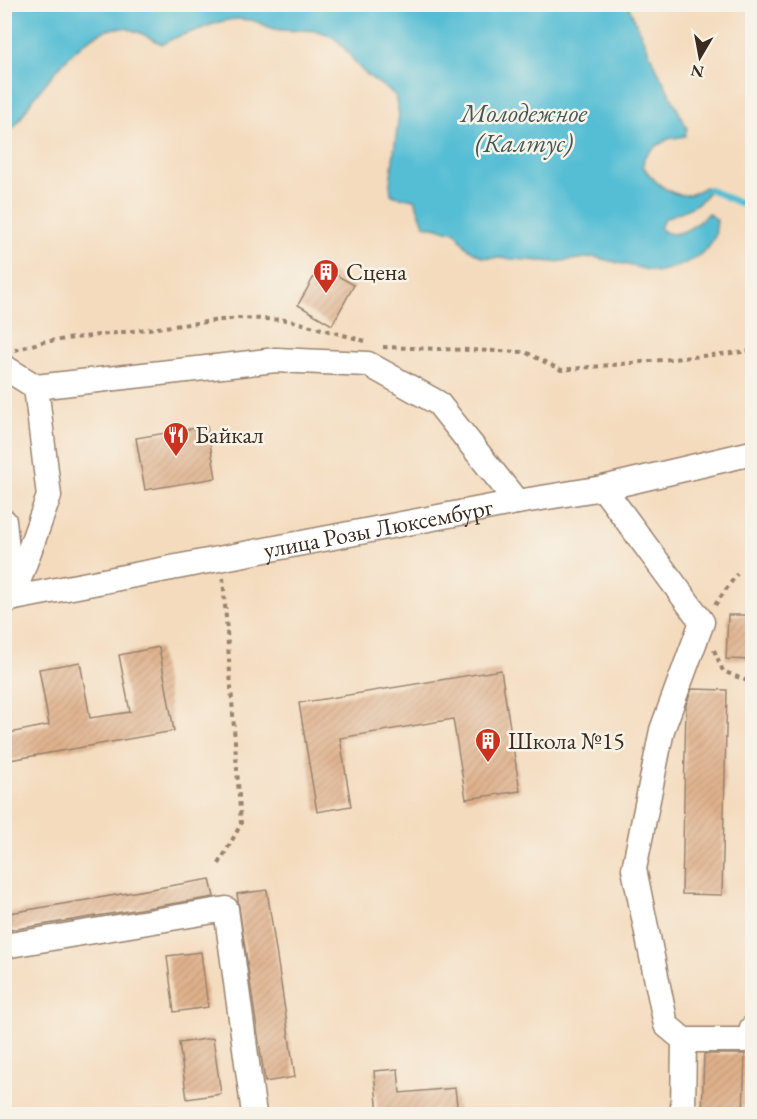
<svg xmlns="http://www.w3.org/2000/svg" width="757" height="1119" viewBox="0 0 757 1119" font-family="'EB Garamond',serif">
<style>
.water{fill:#57bed4;stroke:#497479;stroke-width:1.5}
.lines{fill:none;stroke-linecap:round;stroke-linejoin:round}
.stream{stroke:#57bed4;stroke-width:6}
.building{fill:url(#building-hatch)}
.minor-casing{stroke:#98826e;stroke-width:27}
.path{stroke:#98826e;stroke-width:4;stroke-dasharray:4.5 4.5;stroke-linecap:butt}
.minor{stroke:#fff;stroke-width:24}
.labels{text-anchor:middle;stroke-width:5;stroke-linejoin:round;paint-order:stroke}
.poi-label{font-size:24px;fill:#3b2a1e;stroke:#f7f3e8;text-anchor:start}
.street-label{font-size:24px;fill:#3b2a1e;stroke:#f7f3e8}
.water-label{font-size:26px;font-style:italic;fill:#435655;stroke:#f7f3e8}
</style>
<defs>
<pattern id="building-hatch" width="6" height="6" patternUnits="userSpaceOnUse" patternTransform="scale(1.5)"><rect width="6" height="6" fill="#dfb18c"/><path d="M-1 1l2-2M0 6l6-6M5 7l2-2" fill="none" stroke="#c09878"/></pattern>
</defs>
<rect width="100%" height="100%" fill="#f7f3e8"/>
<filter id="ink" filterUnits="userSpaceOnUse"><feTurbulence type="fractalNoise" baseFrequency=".0167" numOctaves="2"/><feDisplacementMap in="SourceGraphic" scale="12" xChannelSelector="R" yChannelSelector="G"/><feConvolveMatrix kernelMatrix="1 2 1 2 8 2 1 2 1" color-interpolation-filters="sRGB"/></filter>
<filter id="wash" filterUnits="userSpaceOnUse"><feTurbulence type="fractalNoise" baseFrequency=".008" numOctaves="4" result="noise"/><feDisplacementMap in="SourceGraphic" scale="24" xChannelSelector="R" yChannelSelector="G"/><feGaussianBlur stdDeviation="1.35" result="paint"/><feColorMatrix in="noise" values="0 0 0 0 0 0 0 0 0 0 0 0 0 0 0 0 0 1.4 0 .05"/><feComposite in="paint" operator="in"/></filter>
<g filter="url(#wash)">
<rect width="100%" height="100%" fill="#f4dbbe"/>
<!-- water -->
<path class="water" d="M4,5H628L654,63L687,128L685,136L668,139L653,148L644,157L643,166C651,179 670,197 687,195C693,195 699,190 705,187L709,189C704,206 678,212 664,219L660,228C674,243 697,225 708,213L717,220L715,236L708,248L694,259L679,266L657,272L594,257L555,262L482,257L466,247L456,232L424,225L415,200C407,195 401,200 391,194L390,183L399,114L395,95C383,85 368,78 358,66C350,57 345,45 334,38C317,26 300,32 281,30C269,29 261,22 250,20C225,17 214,24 192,32C180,36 174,37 163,44C152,40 142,32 129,29C91,20 54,73 33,99C23,112 19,126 5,135Z"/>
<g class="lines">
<!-- stream -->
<path class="stream" d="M709,189L739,203L752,205"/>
</g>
<g id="blocks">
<!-- building -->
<path class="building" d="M320,266L354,285L332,325L298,305Z
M207,426L216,478L145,490L136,438Z
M728,615H753V660L726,659Z
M159,647L174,731L4,761V734L49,725L39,669L80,662L90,718L130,712L119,655Z
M501,670L520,791L466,799L453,719L340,738L351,806L317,812L299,703Z
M692,689L727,690L722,895L682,894L686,705Z
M210,879L214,897L4,931V914Z
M267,890L295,1077L265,1082L237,894Z
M201,952L208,1007L174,1012L167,956Z
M213,1038L221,1094L187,1099L179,1043Z
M704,1054H745L743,1114H702Z
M398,1069L400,1093L455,1088L458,1114H378L374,1071Z"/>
</g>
</g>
<g filter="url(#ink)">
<use href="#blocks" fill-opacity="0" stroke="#98826e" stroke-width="1.5"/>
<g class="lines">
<defs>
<g id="minor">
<path d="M4,367L36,387"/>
<path d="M603,488L702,622L662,730L634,869L666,1025L684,1040L683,1114"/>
<path d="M4,521L11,590"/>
<path d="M12,599L49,496L36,387L276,360L368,364L438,403L517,502"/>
<path id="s1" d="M4,600L517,502L603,488L752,453"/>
<path d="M4,946L226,909L254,1114"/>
<path d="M684,1040H752V1028"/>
</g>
</defs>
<!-- minor casing -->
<use href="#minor" class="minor-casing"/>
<!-- path -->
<path class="path" d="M383,347L525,352L561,370L752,351
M15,350L42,342L238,318L289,320L365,341
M715,605L737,574
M714,650L723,671L752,683
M219,864L241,824L223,577"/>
<!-- minor -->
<use href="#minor" class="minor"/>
</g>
</g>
<!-- icons -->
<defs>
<symbol id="building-pin" viewBox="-11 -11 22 30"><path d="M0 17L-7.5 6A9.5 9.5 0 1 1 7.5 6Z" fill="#c8321e" stroke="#f7f3e8"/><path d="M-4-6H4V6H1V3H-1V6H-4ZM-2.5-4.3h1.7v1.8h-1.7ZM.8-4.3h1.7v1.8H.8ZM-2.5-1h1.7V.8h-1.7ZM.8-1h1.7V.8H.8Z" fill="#fff"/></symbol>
<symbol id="restaurant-pin" viewBox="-11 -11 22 30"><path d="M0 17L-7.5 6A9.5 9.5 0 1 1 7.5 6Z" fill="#c8321e" stroke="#f7f3e8"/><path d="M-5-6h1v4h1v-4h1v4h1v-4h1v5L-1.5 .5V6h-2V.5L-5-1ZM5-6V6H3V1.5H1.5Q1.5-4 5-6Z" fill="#fff"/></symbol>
</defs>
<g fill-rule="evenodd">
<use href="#building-pin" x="311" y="257" width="30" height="40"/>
<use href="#restaurant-pin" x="161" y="420" width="30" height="40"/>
<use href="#building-pin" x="473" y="726" width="30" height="40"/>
</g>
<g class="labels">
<!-- poi labels -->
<g class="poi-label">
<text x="346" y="280">Сцена</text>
<text x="195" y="443">Байкал</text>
<text x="508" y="749">Школа №15</text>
</g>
<!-- street labels -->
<g class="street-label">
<text dy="8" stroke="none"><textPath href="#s1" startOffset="381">улица Розы Люксембург</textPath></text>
</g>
<!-- water labels -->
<g class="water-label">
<text x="524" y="122">Молодежное<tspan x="524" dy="30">(Калтус)</tspan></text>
</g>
</g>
<!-- margin -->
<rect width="757" height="1119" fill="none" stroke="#f7f3e8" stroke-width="24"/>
<!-- north arrow -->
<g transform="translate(700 57) rotate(190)" stroke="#f7f3e8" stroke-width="4.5" paint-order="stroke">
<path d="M0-4.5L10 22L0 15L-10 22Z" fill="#3b2a1e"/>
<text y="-9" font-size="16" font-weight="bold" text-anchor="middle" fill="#3b2a1e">N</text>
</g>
</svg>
